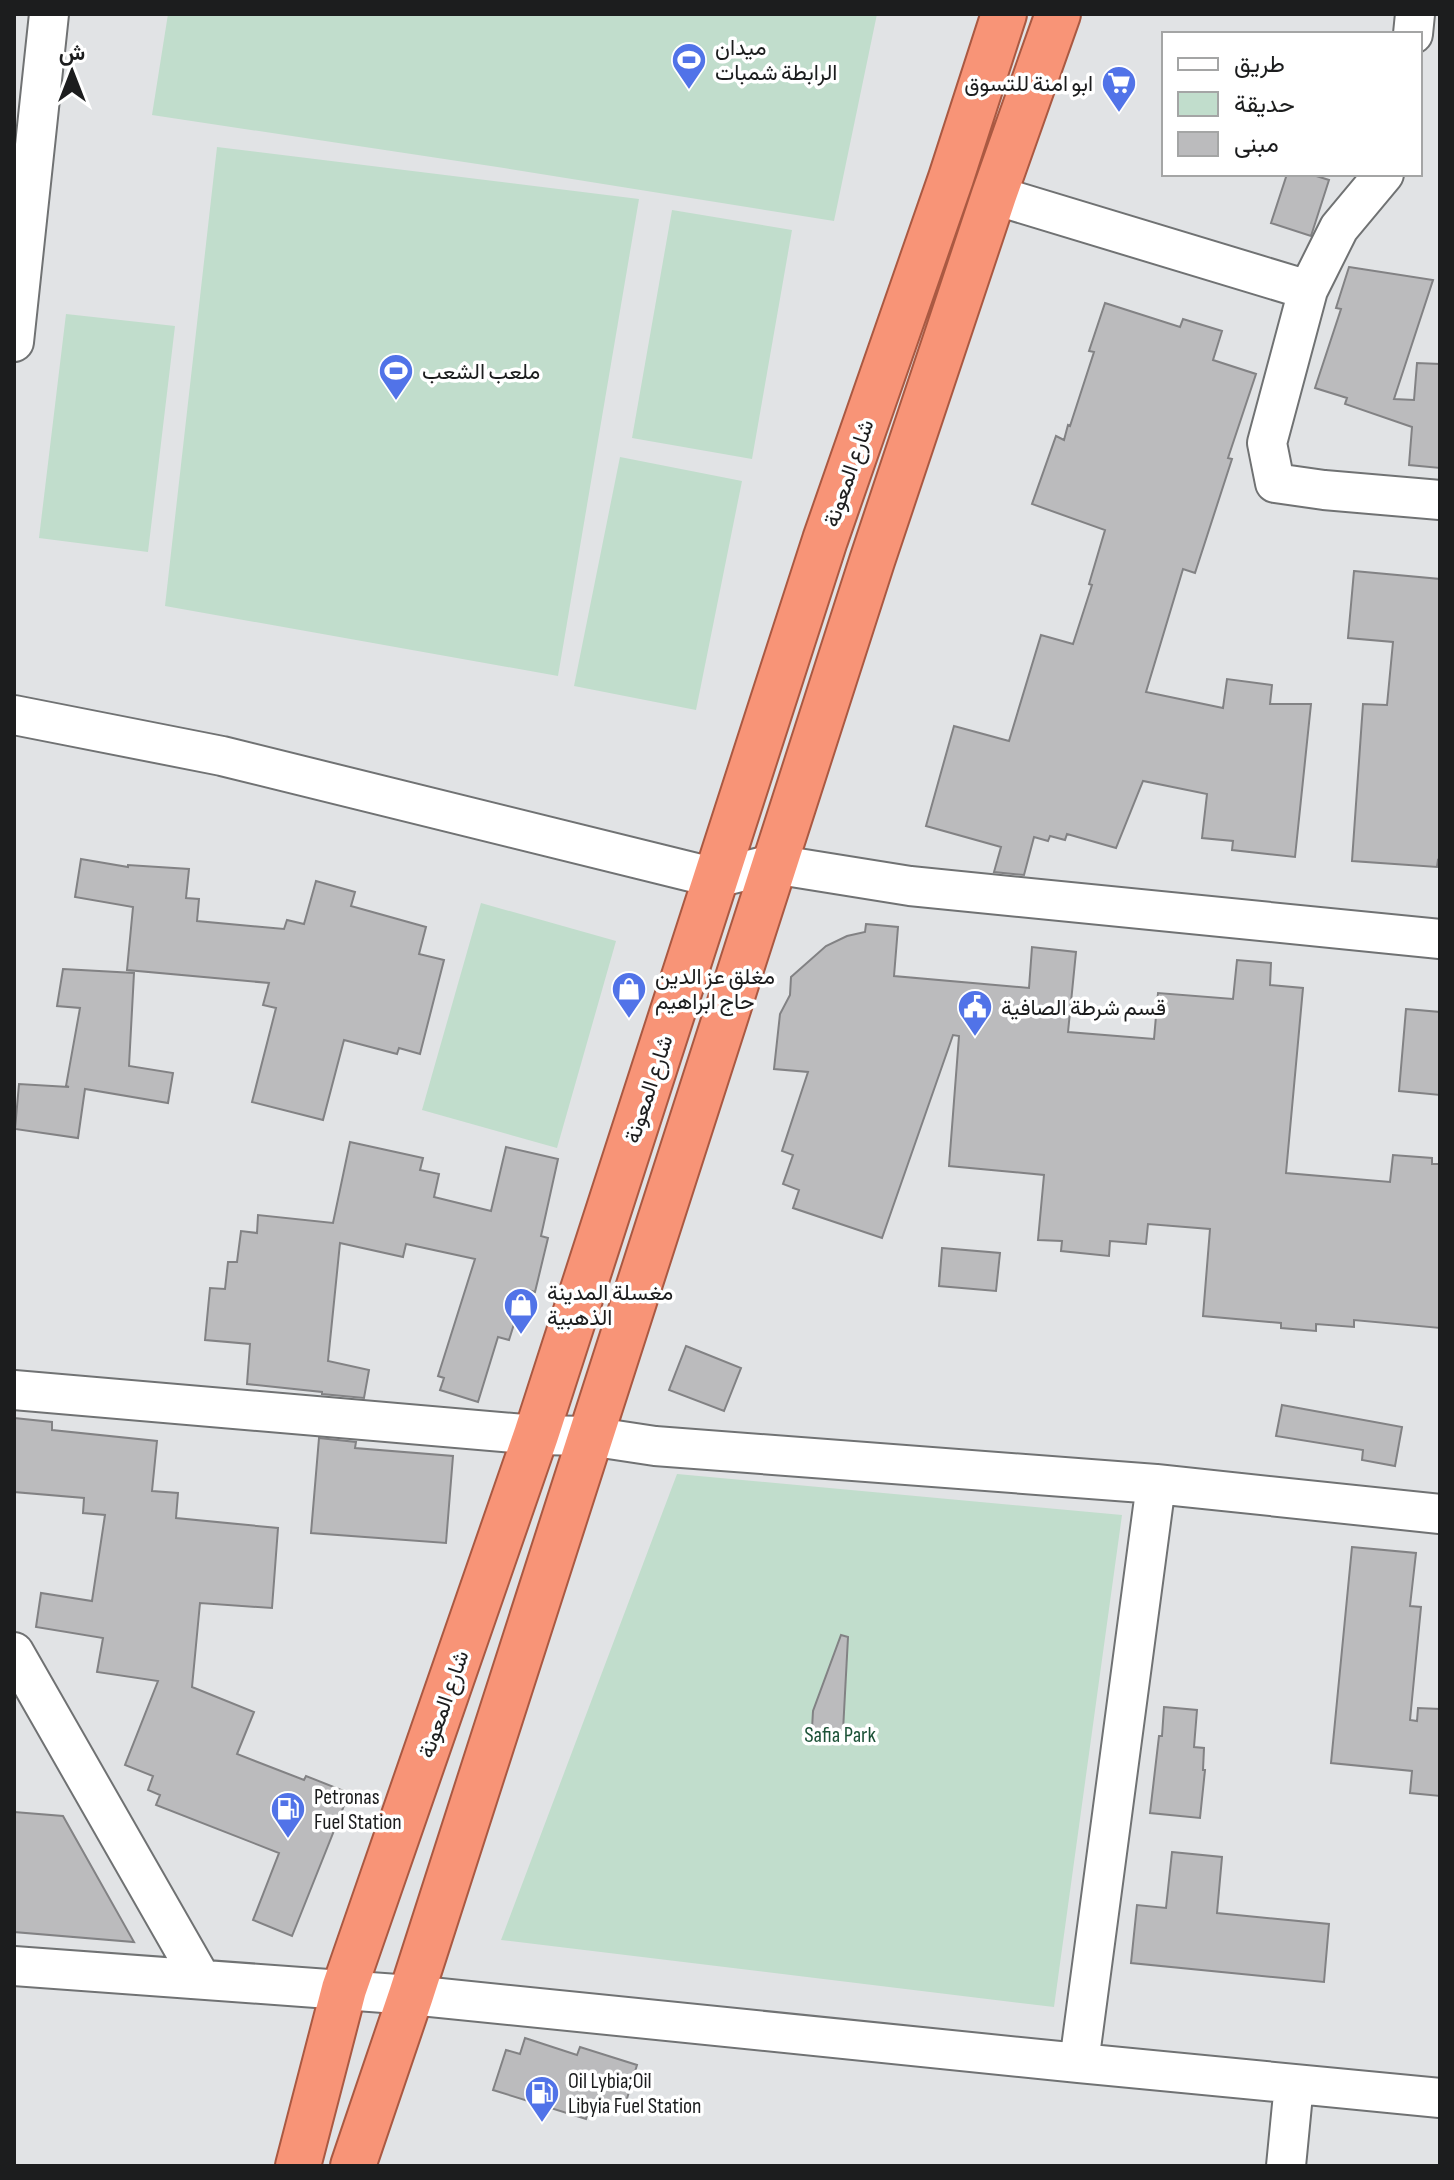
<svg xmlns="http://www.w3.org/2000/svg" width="1454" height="2180" viewBox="0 0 1454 2180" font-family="'Sofia Sans Condensed',Vazirmatn,sans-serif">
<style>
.green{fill:#c1ddcc}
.building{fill:#bbbbbd;stroke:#828284;stroke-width:2}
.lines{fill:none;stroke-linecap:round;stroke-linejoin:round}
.minor-casing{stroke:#707273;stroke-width:42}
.trunk-casing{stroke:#aa5942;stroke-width:48}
.minor{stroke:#fff;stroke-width:38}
.trunk{stroke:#f89477;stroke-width:44}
.labels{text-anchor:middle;stroke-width:7;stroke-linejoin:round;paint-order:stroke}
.poi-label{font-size:22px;fill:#1c1d1e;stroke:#fff;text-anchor:start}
.street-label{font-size:22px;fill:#1c1d1e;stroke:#fff}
.park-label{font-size:22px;fill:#1d5338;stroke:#fff}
</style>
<rect width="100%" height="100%" fill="#e1e3e5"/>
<!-- green -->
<path class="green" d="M168,14H877L834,221L504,168L152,115Z
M217,147L639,199L558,676L165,606Z
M672,210L792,230L752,459L632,438Z
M66,314L175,326L148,552L39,538Z
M620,457L742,481L696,710L574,686Z
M481,903L616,941L557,1148L422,1110Z
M677,1474L1122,1515L1054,2007L501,1940Z"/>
<!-- building -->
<path class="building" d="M1287,174H1310L1329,180L1311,236L1271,223Z
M1349,267L1433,280L1394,399L1414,400L1417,363L1440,364V468L1409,465L1412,427L1345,404L1347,398L1315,388L1341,309L1336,308Z
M1105,303L1180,327L1183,319L1222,331L1213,360L1256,374L1228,458L1232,459L1195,573L1183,569L1146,692L1223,708L1227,679L1272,685L1270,704H1311L1295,857L1232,850L1233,841L1202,838L1207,794L1143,781L1116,848L1067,834L1065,840L1050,836L1048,841L1034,837L1024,875L994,872L1001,847L926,826L954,726L1009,741L1041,635L1073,644L1092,585L1089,584L1105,530L1032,504L1056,436L1064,440L1068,425L1070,426L1094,352L1089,351Z
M1354,571L1440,579V861L1438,860L1437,867L1352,861L1363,704L1387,705L1393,642L1348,638Z
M81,859L128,867V865L189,869L186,898L199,899L197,921L284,929L287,920L304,924L316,881L355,892L351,906L426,927L419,954L444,960L420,1054L399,1048L397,1054L344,1040L323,1120L252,1102L276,1008L263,1005L269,983L127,970L133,907L75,897Z
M866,924L898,927L894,976L1029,988L1032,947L1076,952L1068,1032L1154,1039L1158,993L1233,999L1237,960L1271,963L1270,985L1303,988L1286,1173L1390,1182L1393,1155L1432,1158V1164H1440V1328L1354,1320V1327L1316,1324V1331L1281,1328V1323L1203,1316L1210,1229L1148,1224L1146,1244L1110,1241L1109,1256L1061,1251L1062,1241L1038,1240L1044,1175L949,1166L959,1036L953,1035L882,1238L793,1208L799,1190L783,1184L793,1155L782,1151L808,1072L774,1069L780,1014L790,995L791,977L826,946L847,936L865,932Z
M63,969L134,973L129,1066L173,1073L168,1103L85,1089L78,1138L15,1129L19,1084L69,1087L66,1086L80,1008L57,1006Z
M1406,1009L1440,1012V1095L1399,1091Z
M350,1142L423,1158L420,1170L439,1174L434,1197L491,1211L506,1147L558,1159L541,1236L548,1238L535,1292L525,1289L509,1340L498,1337L478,1402L440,1390L444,1378L438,1376L475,1259L406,1244L403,1257L340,1243L328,1361L369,1370L364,1398L322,1394V1392L247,1384L250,1344L205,1340L210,1288L225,1289L228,1262H237L241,1231L257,1233L258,1215L333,1223Z
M942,1248L1000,1253L996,1291L939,1286Z
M686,1346L741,1368L724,1411L669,1390Z
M1282,1405L1402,1427L1395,1466L1362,1460L1363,1450L1276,1436Z
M14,1418L52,1422V1430L157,1441L152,1491L178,1493L176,1518L278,1528L272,1608L200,1603L192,1687L254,1712L237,1754L304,1780L306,1776L349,1793L292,1936L253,1920L279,1853L156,1805L160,1795L148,1790L153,1776L125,1765L158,1681L97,1672L103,1638L36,1627L41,1593L92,1601L105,1515L83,1513L84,1498L14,1492Z
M319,1438L356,1442L355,1448L453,1456L446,1543L311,1533Z
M1352,1547L1416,1553L1410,1606L1421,1607L1410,1720L1417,1721L1418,1708L1440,1709V1796L1410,1793L1412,1771L1331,1763Z
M841,1635L848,1637L843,1731L812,1729L813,1711Z
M1164,1707L1197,1710L1194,1747L1204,1748L1203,1770H1205L1200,1818L1150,1813L1159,1736H1162Z
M14,1812L63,1816L134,1942L14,1932Z
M1172,1852L1222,1857L1217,1913L1329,1924L1324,1982L1131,1963L1137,1905L1166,1908Z
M525,2038L577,2055L580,2047L637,2065L623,2112L591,2102L586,2119L493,2090L506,2050L520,2054Z"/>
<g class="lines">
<defs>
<path id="minor" d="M1413,34L1415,14
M1384,174L1339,228L1308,290L1267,443L1275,483L1324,490L1440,500
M994,195L1308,290
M14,342L49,14
M14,715L222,756L716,878L773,864L910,886L1440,939
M14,1390L536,1435L589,1436L655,1446L1156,1484L1440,1514
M14,1652L201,1979
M14,1966L411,1995L1079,2063L1440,2098
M1079,2063L1156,1484
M1286,2166L1294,2084"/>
<path id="trunk" d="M298,2166L344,1989L536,1435L825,540L951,178L1004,14
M353,2166L411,1995L872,561L994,195L1058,14"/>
</defs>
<!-- minor casing -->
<use href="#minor" class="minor-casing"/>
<!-- trunk casing -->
<use href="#trunk" class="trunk-casing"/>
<!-- minor -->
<use href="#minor" class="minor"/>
<!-- trunk -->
<use href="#trunk" class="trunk"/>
</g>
<!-- icons -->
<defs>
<symbol id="stadium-pin" viewBox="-11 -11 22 30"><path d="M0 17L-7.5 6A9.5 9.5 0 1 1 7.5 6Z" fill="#5173e8" stroke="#fff"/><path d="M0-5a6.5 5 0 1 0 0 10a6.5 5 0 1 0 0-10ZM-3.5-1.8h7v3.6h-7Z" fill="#fff"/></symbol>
<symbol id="supermarket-pin" viewBox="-11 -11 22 30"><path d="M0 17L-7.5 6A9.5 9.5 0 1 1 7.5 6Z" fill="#5173e8" stroke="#fff"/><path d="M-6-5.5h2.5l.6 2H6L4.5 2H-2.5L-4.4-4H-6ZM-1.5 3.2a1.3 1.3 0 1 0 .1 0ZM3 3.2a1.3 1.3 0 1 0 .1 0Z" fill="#fff"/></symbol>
<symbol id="shop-pin" viewBox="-11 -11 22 30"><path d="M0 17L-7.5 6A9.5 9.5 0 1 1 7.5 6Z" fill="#5173e8" stroke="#fff"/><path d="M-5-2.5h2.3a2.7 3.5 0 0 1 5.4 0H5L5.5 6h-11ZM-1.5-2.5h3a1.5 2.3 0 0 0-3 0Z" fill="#fff"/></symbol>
<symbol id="civic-pin" viewBox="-11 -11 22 30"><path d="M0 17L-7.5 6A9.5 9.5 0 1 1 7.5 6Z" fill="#5173e8" stroke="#fff"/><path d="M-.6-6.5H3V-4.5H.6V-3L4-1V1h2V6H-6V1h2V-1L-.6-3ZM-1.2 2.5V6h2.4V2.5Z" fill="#fff"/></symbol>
<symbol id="fuel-pin" viewBox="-11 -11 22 30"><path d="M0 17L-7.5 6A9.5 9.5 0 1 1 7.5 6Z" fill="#5173e8" stroke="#fff"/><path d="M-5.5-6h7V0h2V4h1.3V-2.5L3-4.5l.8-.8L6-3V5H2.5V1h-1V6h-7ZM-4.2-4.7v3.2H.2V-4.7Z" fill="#fff"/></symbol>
</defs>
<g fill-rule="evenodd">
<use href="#stadium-pin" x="669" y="40" width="40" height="54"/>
<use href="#supermarket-pin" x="1099" y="63" width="40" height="54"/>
<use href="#stadium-pin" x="376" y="351" width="40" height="54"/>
<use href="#shop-pin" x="609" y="969" width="40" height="54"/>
<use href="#civic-pin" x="955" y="987" width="40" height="54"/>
<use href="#shop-pin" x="501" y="1285" width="40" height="54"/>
<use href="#fuel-pin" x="268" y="1789" width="40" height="54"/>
<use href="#fuel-pin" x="522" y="2073" width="40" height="54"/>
</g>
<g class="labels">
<!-- poi labels -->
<g class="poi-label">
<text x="715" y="55">ميدان<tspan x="715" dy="25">الرابطة شمبات</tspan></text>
<text x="1093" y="91" text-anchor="end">ابو امنة للتسوق</text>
<text x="422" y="379">ملعب الشعب</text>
<text x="655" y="984">مغلق عز الدين<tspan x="655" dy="25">حاج ابراهيم</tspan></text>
<text x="1001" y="1015">قسم شرطة الصافية</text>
<text x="547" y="1300">مغسلة المدينة<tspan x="547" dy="25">الذهبية</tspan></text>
<text x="314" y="1804">Petronas<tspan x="314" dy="25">Fuel Station</tspan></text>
<text x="568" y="2088">Oil Lybia;Oil<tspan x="568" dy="25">Libyia Fuel Station</tspan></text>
</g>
<!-- street labels -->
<g class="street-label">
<text transform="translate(848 473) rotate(-71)" y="8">شارع المعونة</text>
<text transform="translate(648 1089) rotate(-72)" y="8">شارع المعونة</text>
<text transform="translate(443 1704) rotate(-71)" y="8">شارع المعونة</text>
</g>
<!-- park labels -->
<g class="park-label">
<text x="840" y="1742">Safia Park</text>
</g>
</g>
<!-- border -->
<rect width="1454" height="2180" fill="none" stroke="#1c1d1e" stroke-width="32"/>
<!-- legend -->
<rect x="1162" y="32" width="260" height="144" fill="#ffffff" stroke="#a4a5a5" stroke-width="2"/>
<rect x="1178" y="58" width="40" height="12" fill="#ffffff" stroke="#a4a5a5" stroke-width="2"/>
<text x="1234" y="72" font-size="24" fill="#1c1d1e">طريق</text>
<rect x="1178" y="92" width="40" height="24" fill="#c1ddcc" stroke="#a4a5a5" stroke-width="2"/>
<text x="1234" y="112" font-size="24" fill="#1c1d1e">حديقة</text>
<rect x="1178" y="132" width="40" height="24" fill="#bbbbbd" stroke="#a4a5a5" stroke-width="2"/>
<text x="1234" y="152" font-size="24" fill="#1c1d1e">مبنى</text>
<!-- north arrow -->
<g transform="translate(72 72)" stroke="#ffffff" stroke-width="6" paint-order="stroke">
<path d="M0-6L14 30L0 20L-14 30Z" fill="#1c1d1e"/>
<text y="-12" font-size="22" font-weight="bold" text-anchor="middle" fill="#1c1d1e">ش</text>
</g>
</svg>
